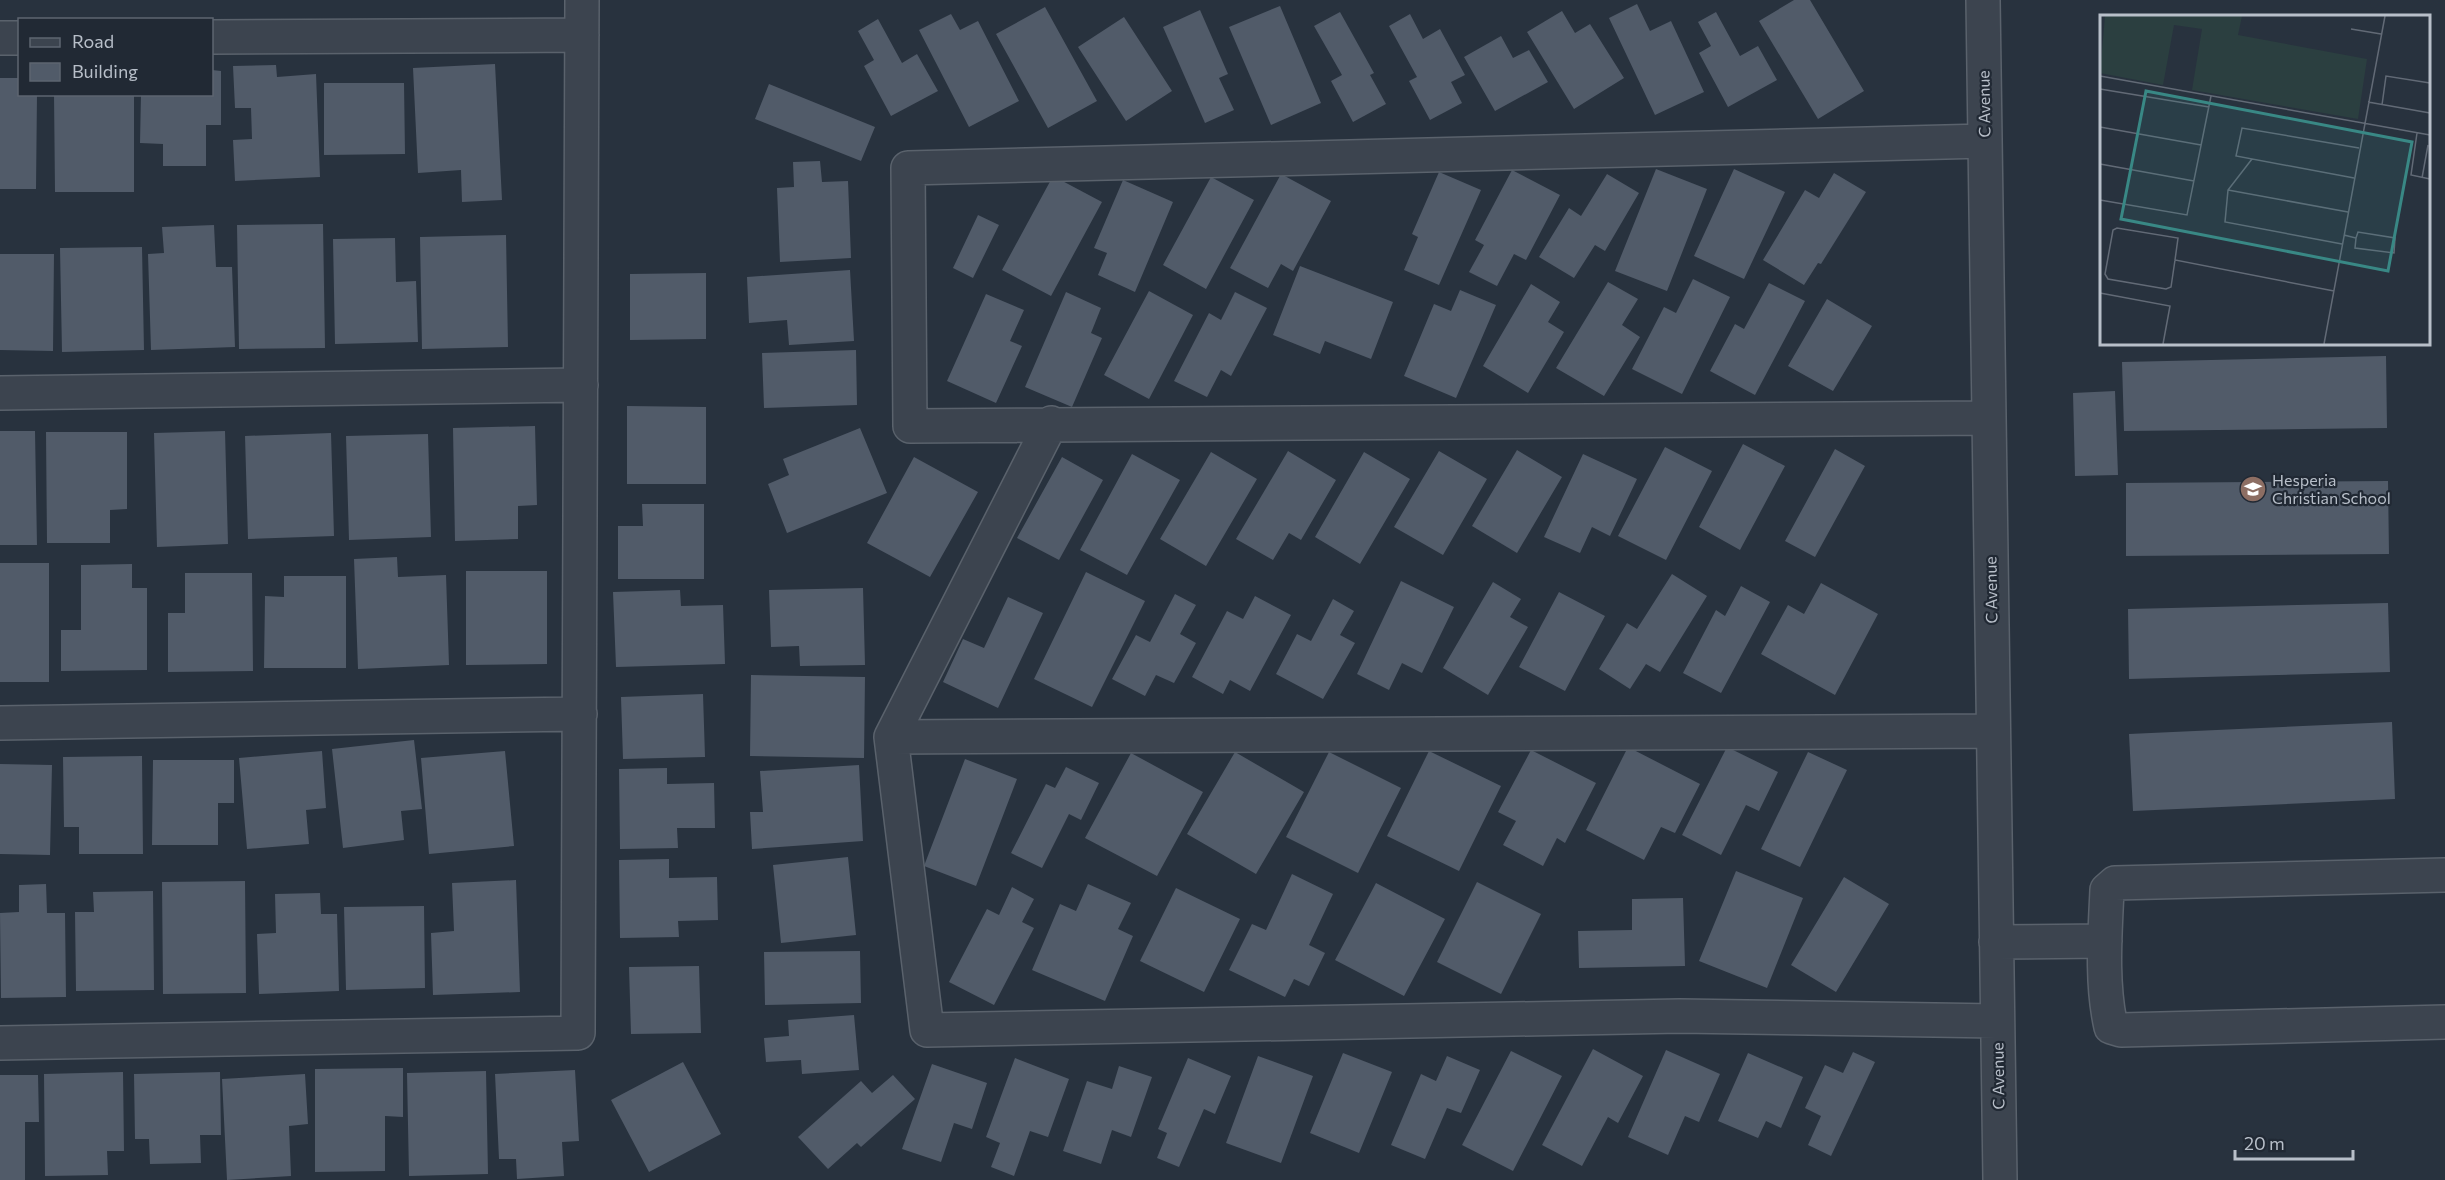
<svg xmlns="http://www.w3.org/2000/svg" width="2445" height="1180" viewBox="0 0 2445 1180" font-family="Commissioner,sans-serif">
<style>
.building{fill:#515b69}
.lines{fill:none;stroke-linecap:round;stroke-linejoin:round}
.minor-casing{stroke:#5a626c;stroke-width:36}
.minor{stroke:#3c444f;stroke-width:33}
.labels{text-anchor:middle;stroke-width:4.5;stroke-linejoin:round;paint-order:stroke}
.street-label{font-size:16px;fill:#b8bfc9;stroke:#212934}
.poi-label{font-size:16px;fill:#b8bfc9;stroke:#212934;text-anchor:start}
.inset-road{fill:none;stroke:#626a76;stroke-width:1.5}
.view{fill:#398885;fill-opacity:0.15;stroke:#398885;stroke-width:3}
.inset-edge{fill:none;stroke:#b8bfc9;stroke-width:3}
</style>
<rect width="100%" height="100%" fill="#28323e"/>
<!-- building -->
<path class="building" d="M1794,0H1810L1864,91L1818,119L1759,21Z
M1637,4L1650,31L1671,21L1704,92L1655,115L1609,18Z
M1280,6L1321,103L1271,125L1229,27Z
M1045,7L1097,101L1048,128L996,34Z
M1200,10L1228,74L1219,78L1234,110L1205,123L1163,27Z
M1562,11L1575,33L1590,24L1624,78L1574,109L1527,32Z
M1340,12L1374,73L1370,75L1386,104L1353,122L1331,81L1342,75L1314,26Z
M1716,12L1740,56L1758,46L1777,80L1728,107L1699,53L1711,46L1698,22Z
M951,14L960,30L978,21L1019,101L969,127L919,30Z
M1410,14L1423,39L1440,29L1465,75L1451,82L1462,103L1430,120L1409,81L1417,77L1389,26Z
M1124,17L1172,91L1126,121L1078,47Z
M878,19L902,63L917,54L938,91L891,116L864,66L874,60L858,31Z
M1501,36L1513,58L1529,50L1548,82L1495,111L1464,57Z
M495,64L502,200L462,202L461,170L418,173L413,68Z
M276,65L277,77L316,74L320,177L235,181L233,140L252,139L251,108H235L233,66Z
M212,70L221,71V125H206V166H163V144L140,143L141,94H212Z
M0,78H20V94H37L36,189H0Z
M324,83H404L405,154L324,155Z
M769,84L875,127L861,161L755,119Z
M54,94H134V192H55Z
M820,161L822,182L848,181L851,258L780,262L777,188L794,187L793,162Z
M1656,169L1707,189L1667,291L1615,271Z
M1734,169L1785,192L1744,279L1694,256Z
M1512,170L1560,195L1526,260L1514,254L1497,286L1469,272L1484,245L1475,240Z
M1439,172L1481,190L1439,285L1404,270L1418,237L1412,234Z
M1834,173L1866,192L1821,264L1818,263L1804,285L1763,260L1805,190L1819,198Z
M1281,174L1331,201L1293,271L1281,264L1268,288L1230,268Z
M1607,174L1639,193L1605,251L1595,245L1574,278L1539,257L1569,208L1581,216Z
M1053,176L1102,202L1051,296L1002,270Z
M1211,177L1254,200L1206,289L1163,265Z
M1123,180L1173,202L1135,292L1098,275L1107,253L1094,248Z
M978,215L999,225L973,278L953,268Z
M323,224L325,348L239,349L237,225Z
M214,225L216,267H232L235,347L151,350L148,254L164,253L162,227Z
M506,235L508,347L422,349L420,237Z
M395,238L396,282L416,281L418,342L335,344L333,239Z
M142,247L144,350L62,352L60,248Z
M0,254H54L53,351L0,350Z
M1300,266L1393,302L1371,359L1325,341L1320,354L1273,335Z
M850,270L854,341L789,345L787,320L749,323L747,277Z
M706,273V339L630,340V274Z
M1693,279L1730,297L1682,394L1632,369L1664,307L1676,313Z
M1608,282L1638,299L1622,325L1640,337L1604,396L1556,368Z
M1769,283L1805,301L1755,395L1710,371L1735,324L1744,329Z
M1531,284L1560,302L1548,322L1564,332L1528,393L1483,366Z
M1460,290L1496,305L1456,398L1404,376L1434,304L1451,311Z
M1149,291L1193,315L1149,399L1104,375Z
M1066,292L1101,308L1091,333L1102,338L1072,407L1025,387Z
M1235,292L1267,308L1231,376L1221,370L1207,397L1174,381L1209,313L1221,320Z
M986,294L1024,310L1010,341L1022,346L996,403L947,381Z
M1827,299L1872,326L1833,391L1788,366Z
M856,350L857,405L764,408L762,353Z
M2386,356L2387,428L2124,431L2122,362Z
M2115,391L2118,475L2075,476L2073,393Z
M627,406L706,407V484H627Z
M535,426L537,505L518,506V539L455,541L453,428Z
M860,428L887,493L787,533L768,484L789,475L783,459Z
M0,431H35L37,545H0Z
M225,431L228,544L157,547L154,433Z
M46,432H127V509L110,510V543H47Z
M331,433L334,536L248,539L245,436Z
M428,434L431,537L349,540L346,436Z
M1743,444L1785,466L1740,550L1699,527Z
M1665,447L1712,471L1666,560L1618,536Z
M1835,449L1865,466L1815,557L1785,541Z
M1517,450L1562,477L1517,553L1472,526Z
M1288,451L1336,480L1301,540L1289,533L1273,560L1236,539Z
M1439,451L1487,479L1443,555L1394,527Z
M1211,452L1257,479L1206,566L1160,539Z
M1364,452L1410,479L1360,564L1315,537Z
M1132,454L1180,480L1127,575L1080,550Z
M1583,454L1637,479L1610,536L1592,527L1580,553L1544,537Z
M914,457L978,492L930,577L867,543Z
M1062,457L1103,480L1059,560L1017,538Z
M2388,481L2389,554L2126,556V483Z
M642,504H704V579H618V526H643Z
M397,557L398,577L446,575L449,665L358,669L354,559Z
M0,563H49V682H0Z
M132,564V588H147V670L61,671V630H81V565Z
M466,571H547V664L466,665Z
M1086,572L1145,601L1092,707L1034,679Z
M185,573H252L253,671L168,672V613H185Z
M1672,574L1707,596L1660,672L1646,664L1630,689L1599,669L1627,623L1637,629Z
M284,576H346V668H264L265,596L284,597Z
M1401,581L1454,607L1422,673L1402,663L1389,690L1357,674Z
M1493,582L1521,599L1510,617L1528,627L1488,695L1443,668Z
M1821,583L1878,614L1835,695L1761,654L1788,605L1804,614Z
M1741,586L1770,602L1721,693L1683,673L1716,610L1725,616Z
M863,588L865,665L800,666L799,646L771,647L769,590Z
M680,590L681,606L723,605L725,664L616,667L613,592Z
M1559,592L1605,616L1565,691L1519,667Z
M1175,594L1196,605L1180,634L1196,643L1174,683L1156,675L1145,696L1112,679L1136,635L1150,642Z
M1255,596L1291,615L1250,691L1230,680L1223,694L1192,677L1227,611L1243,619Z
M1008,597L1043,613L998,708L943,682L963,639L984,648Z
M1333,599L1354,611L1340,635L1355,643L1323,699L1276,674L1297,634L1311,641Z
M2388,603L2390,672L2129,679L2128,609Z
M751,675L865,677L864,758L750,756Z
M703,694L705,757L623,759L621,697Z
M2392,722L2395,799L2133,811L2129,734Z
M414,740L422,809L401,811L404,840L343,848L332,749Z
M1628,747L1700,784L1675,833L1661,827L1644,860L1586,830Z
M1727,747L1778,772L1759,811L1746,805L1721,855L1682,835Z
M1531,750L1596,783L1565,843L1557,838L1543,866L1503,845L1516,821L1498,812Z
M322,751L326,808L306,810L309,844L247,849L239,758Z
M505,751L514,846L429,854L421,758Z
M1429,751L1501,786L1459,871L1387,836Z
M1235,752L1304,792L1256,874L1187,834Z
M1329,752L1401,788L1358,873L1286,837Z
M1808,752L1847,770L1800,867L1761,849Z
M1131,753L1203,792L1157,876L1085,838Z
M142,756L143,854H79V827H64L63,757Z
M965,759L1017,779L976,886L924,866Z
M153,760H234V803H218V845H152Z
M0,764L52,765L50,855L0,854Z
M859,765L863,841L752,849L750,812H763L760,771Z
M1066,767L1099,783L1081,820L1069,814L1042,868L1011,853L1046,784L1055,788Z
M667,768V784L714,783L715,828H677L678,848L620,849L619,769Z
M848,857L856,935L781,943L773,865Z
M669,859V878L717,877L718,920L678,921L679,937L620,938L619,860Z
M1736,871L1803,898L1767,988L1699,961Z
M1292,874L1333,894L1309,945L1325,953L1309,986L1294,979L1285,997L1229,970L1252,924L1266,930Z
M1844,877L1889,904L1836,992L1791,965Z
M516,880L520,992L433,995L431,933L454,931L452,883Z
M245,881L246,993L163,994L162,882Z
M1477,882L1541,914L1501,994L1437,962Z
M1376,883L1445,919L1404,996L1335,960Z
M46,884L47,913H65L66,997L1,998L0,913L19,912V885Z
M1088,884L1131,903L1118,929L1133,936L1105,1001L1032,970L1060,904L1076,911Z
M1012,887L1034,899L1022,922L1034,928L994,1005L949,982L987,909L999,915Z
M1176,888L1240,919L1204,992L1140,961Z
M153,891L154,990L76,991L75,912H94L93,892Z
M320,893L321,914H337L339,991L259,994L257,934L276,933L275,894Z
M1683,898L1685,966L1579,968L1578,931L1632,930V899Z
M424,906L425,988L346,990L344,907Z
M860,951L861,1003L765,1005L764,952Z
M699,966L701,1033L631,1034L629,967Z
M854,1015L859,1070L802,1074L801,1060L766,1062L764,1038L789,1036L788,1020Z
M1593,1049L1643,1076L1618,1123L1608,1117L1582,1166L1542,1145Z
M1666,1050L1720,1074L1699,1122L1685,1116L1668,1155L1628,1137Z
M1511,1051L1562,1076L1513,1171L1462,1145Z
M1853,1052L1875,1062L1831,1156L1808,1145L1821,1116L1805,1108L1825,1065L1843,1073Z
M1343,1053L1392,1072L1359,1153L1310,1133Z
M1748,1053L1803,1077L1781,1128L1766,1121L1758,1138L1718,1121Z
M1258,1056L1313,1076L1281,1163L1226,1143Z
M1447,1056L1480,1070L1461,1113L1447,1108L1425,1159L1391,1145L1421,1074L1436,1081Z
M1015,1058L1069,1079L1048,1137L1030,1131L1014,1176L991,1167L1000,1143L986,1137Z
M1188,1058L1231,1076L1215,1114L1204,1109L1179,1167L1157,1158L1167,1133L1158,1129Z
M683,1062L721,1134L649,1172L611,1100Z
M932,1064L987,1083L972,1129L954,1123L941,1162L902,1149Z
M1119,1066L1152,1077L1131,1137L1112,1130L1101,1164L1063,1151L1087,1081L1112,1089Z
M403,1068V1117L385,1116V1171L315,1172V1069Z
M575,1070L579,1141L562,1142L564,1176L517,1179L516,1159H499L495,1074Z
M486,1071L488,1174L409,1176L407,1073Z
M123,1072L124,1151H107L108,1175L45,1176L44,1074Z
M220,1072L221,1135H200L201,1163L150,1164L149,1139H135L134,1074Z
M305,1074L308,1124L289,1126L291,1176L227,1180L222,1079Z
M0,1075H38L39,1122H25V1180H0Z
M893,1075L915,1099L861,1147L857,1143L828,1169L798,1137L861,1081L872,1093Z"/>
<g class="lines">
<defs>
<path id="minor" d="M1983,0L2000,1180
M212,37L582,35
M0,38H20
M1985,141L908,168L910,426L1988,418
M0,393L581,385
M1051,423L891,737L927,1030L1680,1016L1997,1021
M0,723L580,714
M891,737L1993,731
M2445,875L2115,883L2107,890C2105,934 2101,983 2111,1027L2121,1030L2445,1022
M1996,942L2105,941
M0,1043L578,1033L582,0"/>
</defs>
<!-- minor casing -->
<use href="#minor" class="minor-casing"/>
<!-- minor -->
<use href="#minor" class="minor"/>
</g>
<!-- icons -->
<defs>
<symbol id="school-disc" viewBox="-11 -11 22 22"><circle r="9.5" fill="#8d6e63" stroke="#212934"/><path d="M0-5L7-2L0 1L-7-2ZM-4 1L0 2.5L4 1V4Q0 6-4 4Z" fill="#fff"/></symbol>
</defs>
<g fill-rule="evenodd">
<use href="#school-disc" x="2238" y="474" width="30" height="30"/>
</g>
<g class="labels">
<!-- street labels -->
<g class="street-label">
<text transform="translate(1984 104) rotate(-91)" y="6">C Avenue</text>
<text transform="translate(1991 590) rotate(-91)" y="6">C Avenue</text>
<text transform="translate(1998 1076) rotate(-91)" y="6">C Avenue</text>
</g>
<!-- poi labels -->
<g class="poi-label">
<text x="2272" y="486">Hesperia<tspan x="2272" dy="18">Christian School</tspan></text>
</g>
</g>
<!-- overview -->
<g transform="translate(2100 15)">
<rect width="330" height="330" fill="#28323e"/>
<path d="M5,1H142L138,20L267,44L258,104L92,75L102,14L74,10L63,70L0,58Z" fill="#2b3f40"/>
<path class="inset-road" d="M251,14L281,19M0,61L330,120M0,74L109,92M268,87L330,98M282,90L286,61L330,68M0,112L101,130M317,118L311,160L330,164M152,144L128,175L125,207L242,229M0,149L94,166M254,163L136,141L142,113L259,133M322,163L328,130M128,175L248,197M0,185L87,200L111,81M244,220L256,223L255,233L294,238L295,223L258,217L256,223M75,245L71,272L66,274L8,264L5,259L13,215L17,213L78,223L75,245L234,276M0,278L70,291L63,329M224,329L285,1"/>
<path class="view" d="M46,76L312,127L288,256L21,204Z"/>
<rect width="330" height="330" class="inset-edge"/>
</g>
<!-- legend -->
<rect x="18" y="18" width="195" height="78" fill="#212934" stroke="#5d6570" stroke-width="1.5"/>
<rect x="30" y="38" width="30" height="9" fill="#3c444f" stroke="#5d6570" stroke-width="1.5"/>
<text x="72" y="48" font-size="18" fill="#b8bfc9">Road</text>
<rect x="30" y="63" width="30" height="18" fill="#515b69" stroke="#5d6570" stroke-width="1.5"/>
<text x="72" y="78" font-size="18" fill="#b8bfc9">Building</text>
<!-- scale -->
<path d="M2235 1150v9h118v-9" fill="none" stroke="#b8bfc9" stroke-width="3"/>
<text x="2244" y="1150" font-size="18" fill="#b8bfc9" stroke="#212934" stroke-width="4.5" paint-order="stroke">20 m</text>
</svg>
